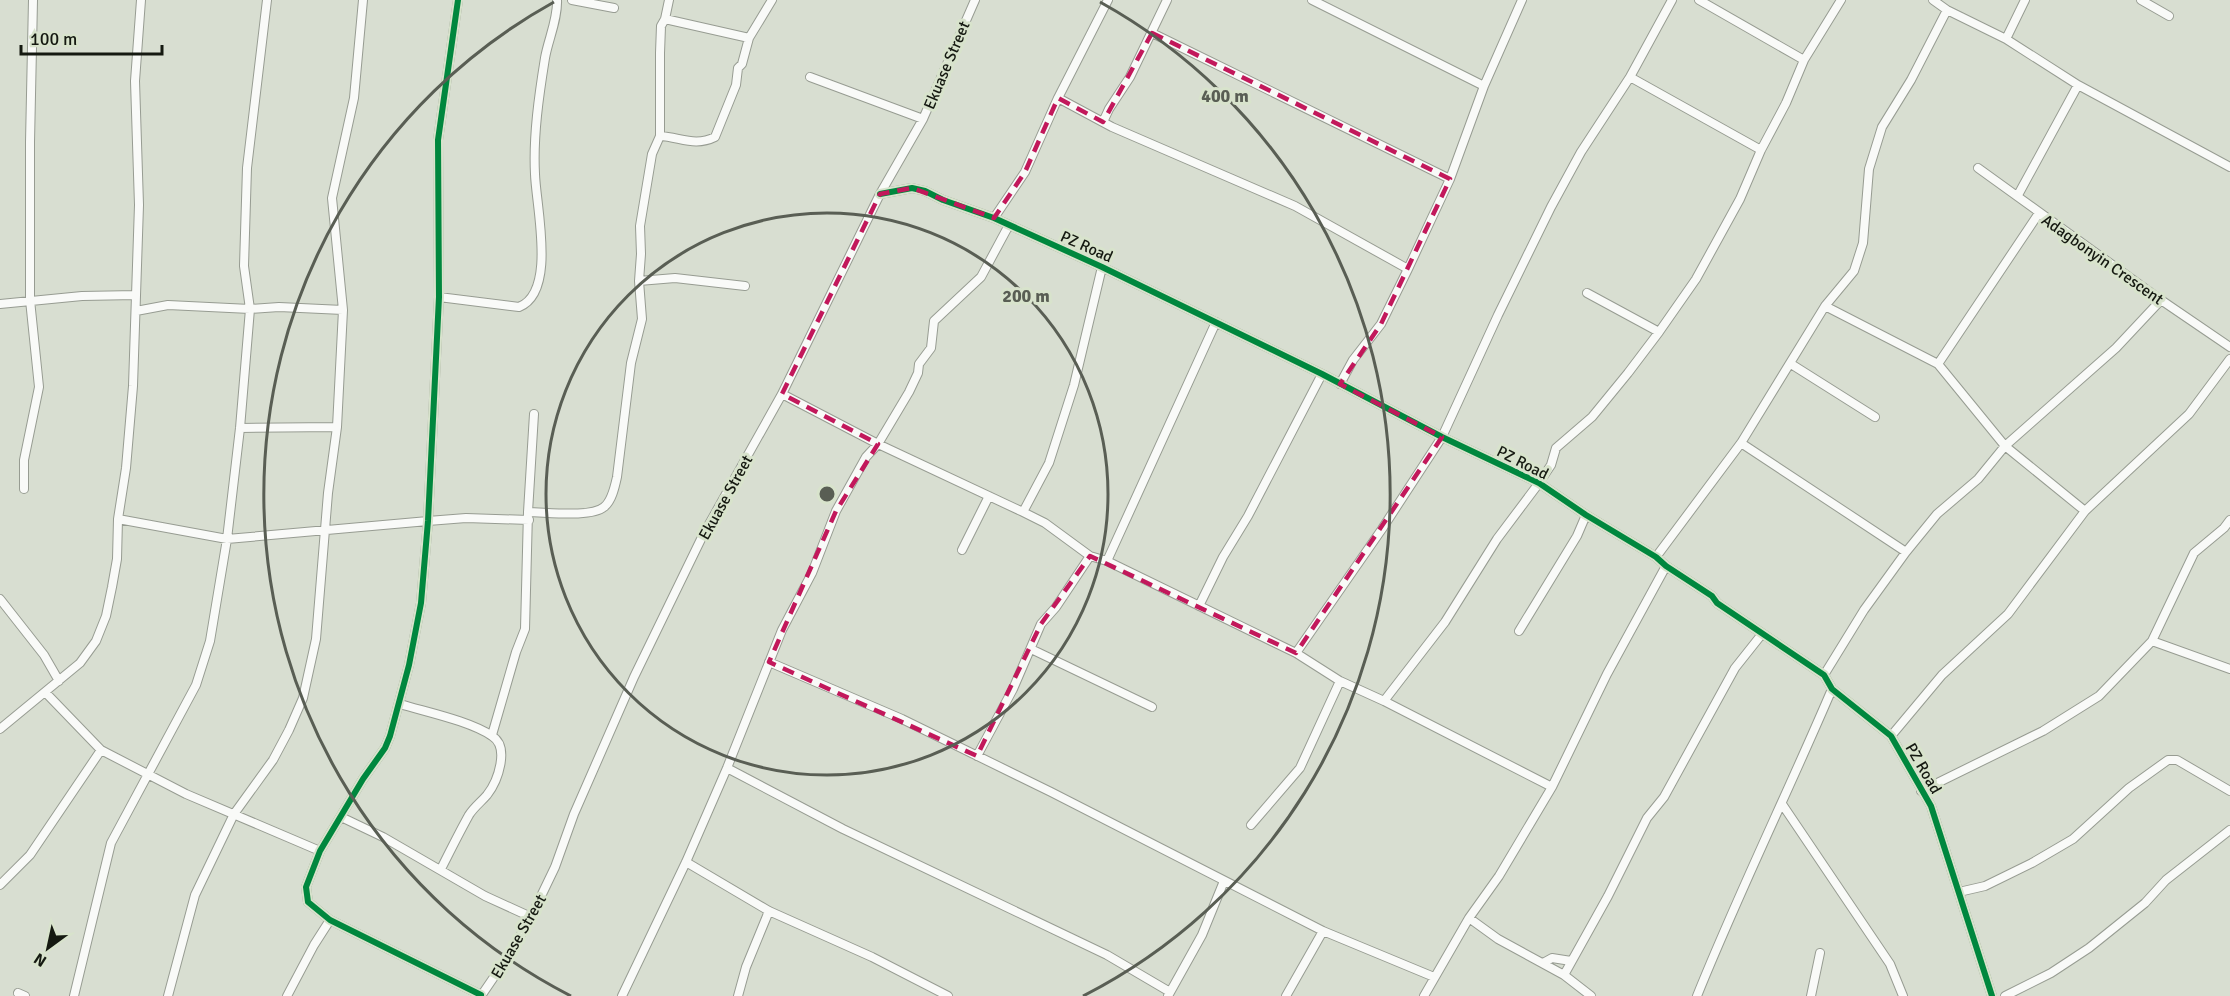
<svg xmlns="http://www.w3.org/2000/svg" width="2230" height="996" viewBox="0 0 2230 996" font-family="Signika,sans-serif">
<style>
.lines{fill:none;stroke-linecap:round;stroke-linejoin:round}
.street-casing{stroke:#979c92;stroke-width:10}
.street{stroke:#f9faf8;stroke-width:8}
.cycleway-casing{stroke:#d8e3cc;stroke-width:10}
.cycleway{stroke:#00873e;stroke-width:6}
.marked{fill:none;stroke:#c2185b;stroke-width:4.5;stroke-dasharray:12 8;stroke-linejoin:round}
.ring{fill:none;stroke:#595e54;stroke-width:3}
.labels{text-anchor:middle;stroke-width:6;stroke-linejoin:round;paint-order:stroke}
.street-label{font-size:16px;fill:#151911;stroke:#d8e3cc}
.centre{fill:#595e54;stroke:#d8e3cc;stroke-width:3}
.ring-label{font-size:18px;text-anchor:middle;font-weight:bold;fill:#595e54;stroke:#d8e3cc;stroke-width:6;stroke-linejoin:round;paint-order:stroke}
</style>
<rect width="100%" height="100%" fill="#d8ded1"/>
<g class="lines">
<defs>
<path id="street" d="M458,0L438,140L439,297L428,521L421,603L409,665L390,736L385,748L363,779L320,851L306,887L308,902L330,920L481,995
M572,0L614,8
M1312,0L1484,86
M1699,0L1804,60
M1933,0L1947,10L2006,39L2078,85L2230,167
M2141,0L2169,16
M665,19L669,0
M1152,33L1450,179
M2006,39L2025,0
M810,77L923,119
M1630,77L1761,150
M1058,98L1112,127L1295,206L1408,269
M1103,122L1109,109L1130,77L1167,0
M660,136V53L661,26L665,19L749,38
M1978,168L2161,300L2230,347
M880,194L912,188L925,191L943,200L994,218L1102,267L1322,374L1442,437L1539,483L1586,515L1656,557L1666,566L1712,596L1717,603L1824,675L1832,689L1891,736L1931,806L1992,996
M2018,195L2078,85
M994,218L1025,172L1058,98L1108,0
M639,281L675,278L745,286
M1587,293L1659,332
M439,297L519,307C557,292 536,207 535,174C533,136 539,95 545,58C548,40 558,19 557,0
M0,304L82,296L136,295
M1825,306L1938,364L2005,446L2085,511
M136,311L168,305L250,309L244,266L247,168L267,0
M1791,364L1875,417
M1938,364L2039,213
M1340,384L1353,360L1381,324L1408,269L1450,179L1484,86L1522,0
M782,394L878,444L1023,512L1045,523L1090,556L1107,561L1296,653L1340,681L1384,701L1552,787
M240,428L337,427
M1741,443L1906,552
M24,489V460L39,387L30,300V142L33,0
M528,512C546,512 591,518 604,507C612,501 615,486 617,477L631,363L642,319L639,281L641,254L640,226L652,154L660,136C680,137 695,147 715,137L736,85L738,68L742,64L749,38L772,0
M1023,512L1049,463L1074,385L1102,267
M118,519L227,539L428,521L466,518L529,520
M962,550L989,496
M1656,557L1741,443L1825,306L1854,271L1863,243L1869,169L1882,127L1911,80L1947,10
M1107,561L1216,322
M0,599L44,655L59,681
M1199,606L1223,557L1248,516L1322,374
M1519,631L1577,536L1586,515
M2152,641L2230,669
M1031,649L1152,707
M1296,653L1382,529L1442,437L1498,315L1551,207L1581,152L1630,77L1672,0
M769,662L902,719L1051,792L1323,931L1434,977
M1824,675L1864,610L1906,552L1937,514L1978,479L2005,446L2116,348L2161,300
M45,692L101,750
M1384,701L1445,622L1497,539L1539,483L1551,465L1556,448L1592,417L1628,373L1659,332L1696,279L1740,199L1761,150L1786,103L1804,60L1841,0
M400,704C426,712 470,721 492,736C510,747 498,781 487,795C481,802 474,807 469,815C459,833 450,851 441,869
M0,729L80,663L96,641L106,616L112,587L117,559L118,519L126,468L133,386L139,205L135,81L141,0
M492,735L516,652L525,629L528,512L534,414
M1891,736L1942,675L2008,614L2085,511L2189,414L2230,359
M977,756L1013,689L1041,624L1056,607L1090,556
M727,768L843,829L1107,955L1170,992
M1921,791L2043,731L2099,696L2152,641L2194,553L2224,528L2230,520
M1782,804L1890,964L1903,996
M341,817L383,837L485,896L531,917
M1251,825L1300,768L1340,681
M686,862L769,911L872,957L948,996
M0,885L30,855L101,750L186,794L320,851
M1959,892L1985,886L2032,863L2073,839L2129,788L2168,760H2177L2230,791
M1469,918L1498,939L1564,975L1591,996
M1543,963L1552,958L1571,961
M1564,975L1608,896L1647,818L1664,797L1735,668L1762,634
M18,993L25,996
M74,996L111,843L196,685L210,641L227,539L240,428L250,309L279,307L343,310
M168,996L195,895L234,814L273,760L289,730L303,698L316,639L328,493L337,427L343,310L332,198L354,98L363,0
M287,996L314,945L330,920
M481,996L511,952L531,917L555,867L574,814L634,677L703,535L782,394L880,194L923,119L975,0
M622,996L686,862L727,768L782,630L812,573L836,511L866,457L878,444L909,392L918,373L919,364L931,348L934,321L981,277L1009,225
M738,996L746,967L769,911
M1168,996L1202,935L1224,881
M1286,996L1323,931
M1424,996L1469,918L1499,876L1552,787L1607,674L1666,566
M1697,996C1739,892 1788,792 1832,689
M1811,996L1820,953
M2005,996L2051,973L2089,948L2145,903L2166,880L2230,830"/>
</defs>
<!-- street casing -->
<use href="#street" class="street-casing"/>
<!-- street -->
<use href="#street" class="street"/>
<defs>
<path id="cycleway" d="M458,0L438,140L439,297L428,521L421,603L409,665L390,736L385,748L363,779L320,851L306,887L308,902L330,920L481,995
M880,194L912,188L925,191L943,200L994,218L1102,267L1322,374L1442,437L1539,483L1586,515L1656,557L1666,566L1712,596L1717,603L1824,675L1832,689L1891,736L1931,806L1992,996"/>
</defs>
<!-- cycleway casing -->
<use href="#cycleway" class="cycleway-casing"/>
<!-- cycleway -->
<use href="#cycleway" class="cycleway"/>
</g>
<!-- marked area -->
<path class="marked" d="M1152,33L1450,179L1381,324L1340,384L1442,437L1296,653L1090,556L1041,624L977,756L769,662L836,511L878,444L782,394L880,194L912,188L994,218L1025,172L1058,98L1103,122Z"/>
<!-- distance rings -->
<g class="ring">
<circle cx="827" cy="494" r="281"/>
<path d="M571 996A563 563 0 0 1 554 2M1100 2A563 563 0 0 1 1083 996"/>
</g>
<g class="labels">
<!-- street labels -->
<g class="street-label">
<text transform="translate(946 65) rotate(-67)" y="6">Ekuase Street</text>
<text transform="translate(1087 246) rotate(24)" y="6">PZ Road</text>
<text transform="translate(2103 259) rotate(35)" y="6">Adagbonyin Crescent</text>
<text transform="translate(1523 462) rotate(27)" y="6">PZ Road</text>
<text transform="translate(725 497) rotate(-61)" y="6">Ekuase Street</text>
<text transform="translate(1924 768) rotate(60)" y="6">PZ Road</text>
<text transform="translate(518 936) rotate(-60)" y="6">Ekuase Street</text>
</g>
</g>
<circle cx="827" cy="494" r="9" class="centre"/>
<g class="ring-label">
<text x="1225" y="102">400 m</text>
<text x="1026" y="302">200 m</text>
</g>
<!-- north arrow -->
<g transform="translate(48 948) rotate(213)" stroke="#d8e3cc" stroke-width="4.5" paint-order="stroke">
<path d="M0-4.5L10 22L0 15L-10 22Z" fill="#151911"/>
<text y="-9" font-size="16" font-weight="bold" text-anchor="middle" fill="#151911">N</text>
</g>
<!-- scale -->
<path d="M21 45v9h141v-9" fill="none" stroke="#151911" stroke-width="3"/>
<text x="30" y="45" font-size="18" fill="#151911" stroke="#d8e3cc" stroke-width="4.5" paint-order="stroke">100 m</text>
</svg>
